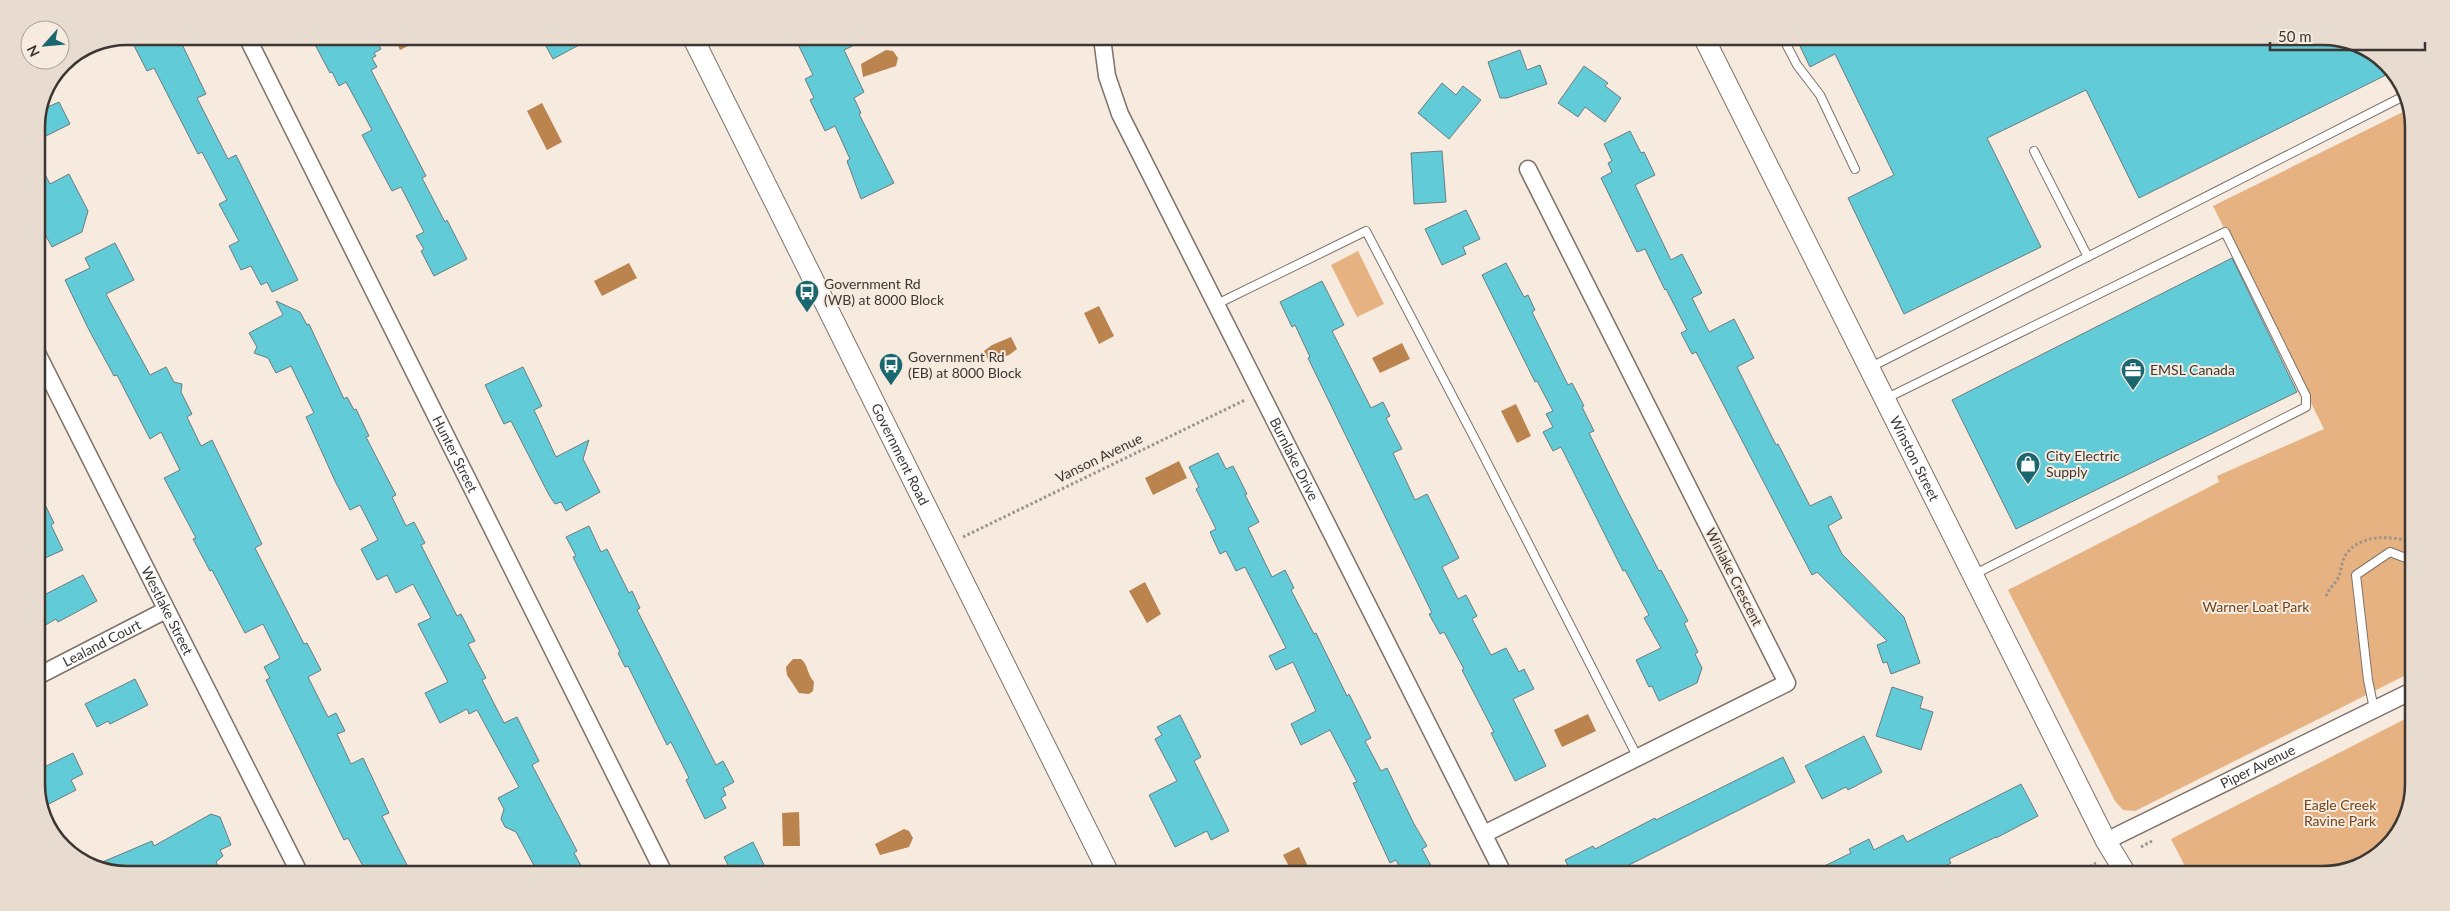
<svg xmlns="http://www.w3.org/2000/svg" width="2450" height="911" viewBox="0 0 2450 911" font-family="Lato,sans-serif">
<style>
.green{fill:#e6b282}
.water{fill:#bb834d}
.building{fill:#62cbd8;stroke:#6b7d80}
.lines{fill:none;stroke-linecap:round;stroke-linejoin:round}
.service-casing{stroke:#7e7268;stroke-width:10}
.minor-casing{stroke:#7e7268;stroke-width:19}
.tertiary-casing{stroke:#7e7268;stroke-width:22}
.path{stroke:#9c938b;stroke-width:3;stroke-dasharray:2.5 2.5;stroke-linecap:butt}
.service{stroke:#fff;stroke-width:8}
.minor{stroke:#fff;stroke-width:16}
.tertiary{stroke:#fff;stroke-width:20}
.labels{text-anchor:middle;stroke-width:4;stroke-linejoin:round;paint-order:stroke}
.poi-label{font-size:14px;fill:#3c3733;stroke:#f7eade;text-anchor:start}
.street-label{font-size:14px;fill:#3c3733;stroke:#f7eade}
.park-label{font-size:14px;fill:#6f471f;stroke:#f7eade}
.rim{fill:none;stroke:#3c3733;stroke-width:2.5}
</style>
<rect width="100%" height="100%" fill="#f7eade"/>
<!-- green -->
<path class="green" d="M2409,109L2414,121L2410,673L2135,811L2123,810L2115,801L2008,590L2219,482L2217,476L2324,429L2213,206Z
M1358,251L1384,304L1357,317L1331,265Z
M2409,717V813L2374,859L2323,875L2189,874L2171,839Z
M2116,862L2122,874H2089Z"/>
<!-- water -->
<path class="water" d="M394,37H414L416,42L400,50Z
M886,50L893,51L898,58L896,66L863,77L861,64Z
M542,103L562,142L547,150L527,111Z
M629,263L637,278L602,296L594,281Z
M1099,306L1114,336L1099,344L1084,313Z
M1011,337L1017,349L1009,355L989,362L984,351L992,345Z
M1402,343L1410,359L1380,373L1372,358Z
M1516,404L1531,436L1517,443L1501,411Z
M1179,461L1187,478L1153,495L1145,478Z
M1145,582L1161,614L1147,623L1129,591Z
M793,659H801C809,666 806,672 814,682L813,691L809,694L799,693L787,675L786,667Z
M1588,714L1596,731L1562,747L1554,730Z
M799,812L800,846H783L782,813Z
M904,829L909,831L913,838L909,847L880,855L875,844Z
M1299,847L1311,873L1292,872L1283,855Z"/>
<!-- building -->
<path class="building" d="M129,36H178L206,94L197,98L228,159L236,155L298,280L272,292L267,282L261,285L251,266L241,270L229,246L239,241L219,204L227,200L202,152L198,154L154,68L147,71Z
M311,37H375L381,49L374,53L376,56L372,58L377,67L371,70L426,176L422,178L445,222L447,220L467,259L434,276L421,251L424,249L416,236L424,232L401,187L392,191L362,135L372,130L346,82L339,86L332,72L330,73Z
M541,37H594L553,59Z
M795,38H869L844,50L864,92L854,98L861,113L859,114L894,183L861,199L847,161L850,159L835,126L825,131L810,100L814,98L805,79L813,75Z
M1797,40L2352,41L2394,71L2139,198L2086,90L1987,138L2041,247L1904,314L1848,198L1894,175L1835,54L1810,67Z
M1520,50L1527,70L1540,65L1547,84L1507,98H1500L1488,62Z
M1584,66L1608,83L1605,86L1621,98L1605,122L1585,107L1578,117L1558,103Z
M1442,83L1456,95L1463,86L1481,100L1449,139L1418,113Z
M59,102L70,124L36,141V121L41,110Z
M1630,131L1641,153L1644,152L1655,175L1635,185L1671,260L1682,254L1702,293L1692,298L1709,332L1734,319L1754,358L1737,367L1776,445L1778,444L1810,506L1831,496L1842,518L1828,526L1842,554L1904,617L1920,663L1891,674L1887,662L1883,663L1877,645L1887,641L1817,572L1812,575L1696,352L1692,354L1681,333L1687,330L1666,289L1665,290L1645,249L1637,252L1601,178L1612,172L1608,163L1612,161L1604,144Z
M1442,151L1446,202L1414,204L1411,153Z
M36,157L50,184L69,174L88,211L82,232L52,247L36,218Z
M1466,210L1480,239L1463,247L1466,254L1442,265L1425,229Z
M115,243L134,280L106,294L150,375L166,367L174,382L182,384L181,392L192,414L187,417L201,446L212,440L225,467L262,544L255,548L304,644L307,643L321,670L308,677L328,717L336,713L345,731L337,734L351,764L363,758L389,813L382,816L410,871L365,870L348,838L344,840L266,680L270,678L264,667L280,658L263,624L245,633L212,570L210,571L193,539L196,538L164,478L180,470L161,432L150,439L117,375L114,376L88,328L65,280L90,268L85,258Z
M2232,258L2297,392L2016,529L1952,400Z
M1506,263L1524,297L1528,295L1535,310L1532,312L1568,385L1572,383L1584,406L1582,407L1594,431L1589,433L1621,498L1659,571L1661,570L1688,621L1684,623L1698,652L1695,654L1702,668L1697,683L1659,701L1652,686L1649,687L1636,660L1661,648L1644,618L1649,615L1625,570L1623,571L1561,447L1553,451L1543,432L1553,427L1546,414L1553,411L1537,381L1535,382L1482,275Z
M1322,281L1344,325L1332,331L1371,408L1383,402L1390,416L1386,418L1402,449L1393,453L1415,500L1427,494L1459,558L1442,567L1458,599L1466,595L1477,616L1472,619L1491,655L1506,648L1519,672L1524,669L1534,689L1513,699L1546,766L1515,781L1491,733L1494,732L1462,670L1464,669L1444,632L1440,634L1429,614L1432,613L1308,358L1310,357L1295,325L1292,327L1280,302Z
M276,301L300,312L307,325L309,324L344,399L347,397L354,410L356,409L369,436L366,437L396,495L392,497L406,526L414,522L425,543L421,545L457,616L461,614L475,641L468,644L486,678L482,680L504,723L517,717L539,761L532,765L577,851L574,853L584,871H537L516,832L505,827L501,819L504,809L498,798L519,787L477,710L469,714L467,709L440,723L425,693L448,682L418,624L431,618L413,584L396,593L387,575L377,580L361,549L378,540L360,505L350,510L335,481L306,417L314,413L291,366L276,373L268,358L254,353L257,347L249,333L283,315Z
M523,367L542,406L534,410L556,457L589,440L583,459L600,492L566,511L561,502L555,504L549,495L511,421L504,424L485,385Z
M1218,453L1226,469L1233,466L1247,494L1245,495L1259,522L1248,528L1272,577L1285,570L1294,588L1291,590L1314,634L1316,633L1347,696L1349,694L1371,738L1365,741L1381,771L1387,768L1414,824L1427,846L1422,849L1435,873H1403L1396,860L1390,863L1353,783L1357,782L1330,730L1301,745L1291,724L1316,711L1293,662L1276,670L1269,656L1286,648L1245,567L1236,571L1226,551L1220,554L1210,532L1216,529L1196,489L1199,487L1189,467Z
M36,486L54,523L51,525L63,550L36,562Z
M589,526L601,552L607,549L629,593L632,591L640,608L637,610L716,765L723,761L734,782L723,788L726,795L721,798L726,808L705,819L686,780L689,778L671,742L667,745L628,666L625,667L618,653L620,652L573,557L576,556L566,537Z
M83,575L97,601L58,622L56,619L42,627L41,625L36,627V602L43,598L42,596Z
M135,679L148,705L110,724L108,721L97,727L85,704Z
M1892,687L1923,697L1920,708L1933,712L1921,750L1876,736Z
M1180,715L1201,757L1194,761L1229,831L1211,840L1207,831L1175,847L1149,795L1177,781L1155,739L1162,735L1157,727Z
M1864,736L1882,772L1848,790L1846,787L1822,799L1805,766Z
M73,753L83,774L71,780L76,790L43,807L36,790V771Z
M1783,757L1795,782L1613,873H1572L1565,860L1593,846L1595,849L1655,818L1656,820Z
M2021,784L2038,816L1996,838V837L1949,859L1951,863L1930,874H1808L1851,853L1849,849L1869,839L1874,850L1903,835L1907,842Z
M211,814L220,817L231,845L220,850L223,856L216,862L221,870H98L93,866L152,841L154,846Z
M753,842L767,871H731L724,857Z"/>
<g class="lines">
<defs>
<path id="service" d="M1784,40L1797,65L1820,95L1855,169
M2034,151L2088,257
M1217,304L1366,231L1478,445L1638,758
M1869,368L2404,96
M1885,399L2225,232L2306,396V407L1973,575
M2374,709L2368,680L2356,575L2390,552L2411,560"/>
<g id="minor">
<path id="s1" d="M247,37L663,871"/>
<path id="s2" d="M1102,38L1107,76L1120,114L1503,873"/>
<path id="s3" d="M36,351L298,870"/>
<path id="s4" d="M36,677L166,610"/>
<path d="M1484,834L1787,683L1528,169"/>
<path id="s5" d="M2106,841L2410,692"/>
</g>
<g id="tertiary">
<path id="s6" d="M693,38L1108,872"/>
<path id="s7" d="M1705,40L2106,841L2126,874"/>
</g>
</defs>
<!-- service casing -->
<use href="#service" class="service-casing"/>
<!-- minor casing -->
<use href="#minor" class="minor-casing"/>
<!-- tertiary casing -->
<use href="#tertiary" class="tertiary-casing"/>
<!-- path -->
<path class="path" d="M963,537L1245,400
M2326,596C2329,588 2333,586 2337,580C2341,574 2341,565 2344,558C2356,534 2390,535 2411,542
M2141,847L2152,841
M2077,874L2096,863"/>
<!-- service -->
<use href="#service" class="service"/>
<!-- minor -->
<use href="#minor" class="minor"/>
<!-- tertiary -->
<use href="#tertiary" class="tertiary"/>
</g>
<!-- icons -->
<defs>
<symbol id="bus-pin" viewBox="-11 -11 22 30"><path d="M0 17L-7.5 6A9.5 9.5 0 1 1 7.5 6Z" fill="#1b676f" stroke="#f7eade"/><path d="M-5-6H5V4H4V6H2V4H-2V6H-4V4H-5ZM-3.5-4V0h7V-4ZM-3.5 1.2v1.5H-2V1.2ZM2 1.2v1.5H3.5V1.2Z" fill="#fff"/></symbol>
<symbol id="office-pin" viewBox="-11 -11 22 30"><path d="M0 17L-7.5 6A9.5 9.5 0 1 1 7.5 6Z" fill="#1b676f" stroke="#f7eade"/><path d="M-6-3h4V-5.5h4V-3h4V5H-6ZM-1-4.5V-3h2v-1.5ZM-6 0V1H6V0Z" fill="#fff"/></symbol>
<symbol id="shop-pin" viewBox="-11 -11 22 30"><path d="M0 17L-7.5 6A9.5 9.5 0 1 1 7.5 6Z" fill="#1b676f" stroke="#f7eade"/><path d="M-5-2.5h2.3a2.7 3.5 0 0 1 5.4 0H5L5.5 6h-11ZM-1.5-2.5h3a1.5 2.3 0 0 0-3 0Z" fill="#fff"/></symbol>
</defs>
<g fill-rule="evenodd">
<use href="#bus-pin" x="793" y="278" width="28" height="38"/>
<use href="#bus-pin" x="877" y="351" width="28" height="38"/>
<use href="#office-pin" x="2119" y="356" width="28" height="38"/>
<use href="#shop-pin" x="2014" y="450" width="28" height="38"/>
</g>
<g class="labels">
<!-- poi labels -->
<g class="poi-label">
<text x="824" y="289">Government Rd<tspan x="824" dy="16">(WB) at 8000 Block</tspan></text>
<text x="908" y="362">Government Rd<tspan x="908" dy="16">(EB) at 8000 Block</tspan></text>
<text x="2150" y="375">EMSL Canada</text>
<text x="2046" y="461">City Electric<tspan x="2046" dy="16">Supply</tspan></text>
</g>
<!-- street labels -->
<g class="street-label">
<text dy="5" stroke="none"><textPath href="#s1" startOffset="466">Hunter Street</textPath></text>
<text dy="5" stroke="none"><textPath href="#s6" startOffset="465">Government Road</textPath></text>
<text transform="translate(1099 458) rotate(-26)" y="5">Vanson Avenue</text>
<text dy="5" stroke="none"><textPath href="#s2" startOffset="465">Burnlake Drive</textPath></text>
<text dy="5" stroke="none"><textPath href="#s7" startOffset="468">Winston Street</textPath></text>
<text transform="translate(1734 577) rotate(63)" y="5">Winlake Crescent</text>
<text dy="5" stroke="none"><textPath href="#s3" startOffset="291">Westlake Street</textPath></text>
<text dy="5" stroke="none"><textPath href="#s4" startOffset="74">Lealand Court</textPath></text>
<text dy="5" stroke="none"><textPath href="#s5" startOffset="169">Piper Avenue</textPath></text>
</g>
<!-- park labels -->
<g class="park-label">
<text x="2256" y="612">Warner Loat Park</text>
<text x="2340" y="810">Eagle Creek<tspan x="2340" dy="16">Ravine Park</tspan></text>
</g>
</g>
<!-- crop -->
<path d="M0 0H2450V911H0ZM127 45H2323A82 82 0 0 1 2405 127V784A82 82 0 0 1 2323 866H127A82 82 0 0 1 45 784V127A82 82 0 0 1 127 45Z" fill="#e8dcd0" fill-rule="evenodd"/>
<path class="rim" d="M127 45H2323A82 82 0 0 1 2405 127V784A82 82 0 0 1 2323 866H127A82 82 0 0 1 45 784V127A82 82 0 0 1 127 45Z"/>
<!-- north arrow -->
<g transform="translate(45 45) rotate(243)"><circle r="24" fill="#f7eade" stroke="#aca29a"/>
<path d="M0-4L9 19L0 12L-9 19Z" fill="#1b676f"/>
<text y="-8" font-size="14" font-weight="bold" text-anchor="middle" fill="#3c3733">N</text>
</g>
<!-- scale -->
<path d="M2270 42v8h155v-8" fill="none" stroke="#3c3733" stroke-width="2.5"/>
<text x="2278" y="42" font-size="15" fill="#3c3733" stroke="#f7eade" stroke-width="4" paint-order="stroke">50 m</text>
</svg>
